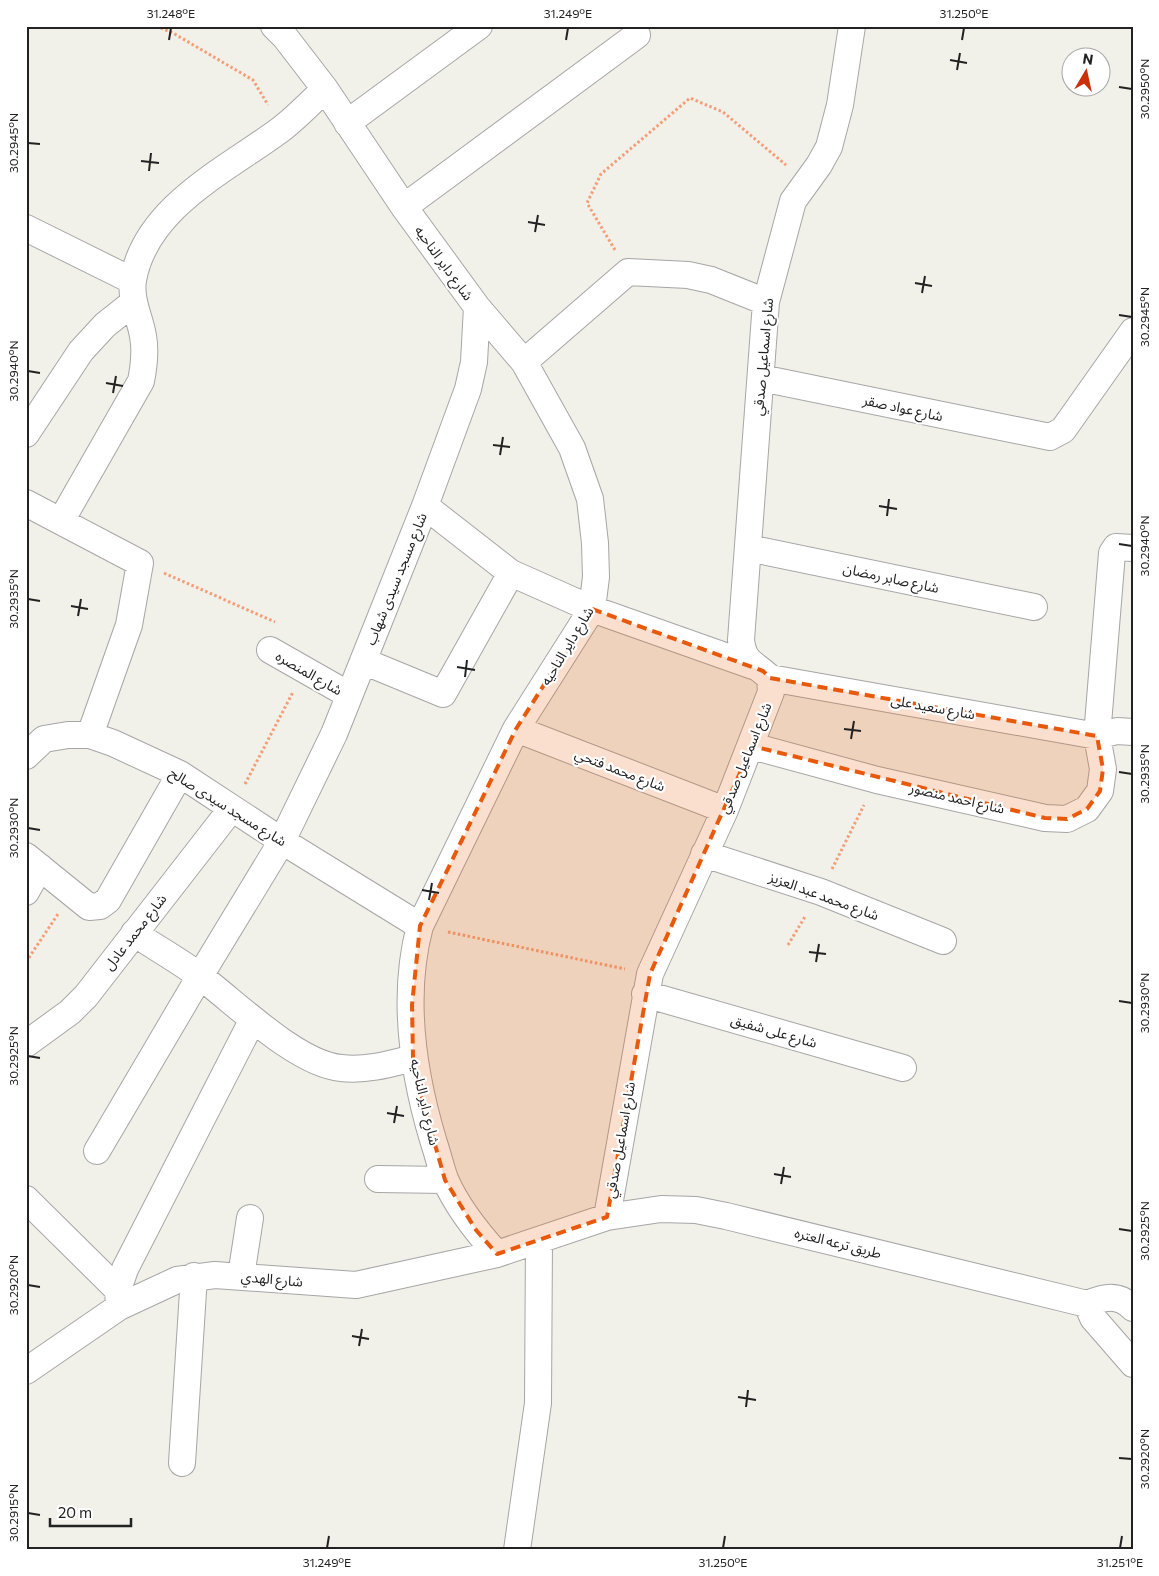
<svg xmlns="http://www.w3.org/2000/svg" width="1159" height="1576" viewBox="0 0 1159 1576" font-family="Commissioner,'Noto Sans Arabic',sans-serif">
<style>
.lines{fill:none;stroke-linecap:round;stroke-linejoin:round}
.minor-casing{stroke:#a6a6a6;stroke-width:28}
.path{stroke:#f49e77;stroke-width:3;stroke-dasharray:2.5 2.5;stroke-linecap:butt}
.minor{stroke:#fff;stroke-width:26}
.marked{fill:#e8590c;fill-opacity:0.2;stroke:#e8590c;stroke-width:4;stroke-dasharray:10 6;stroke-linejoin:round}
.ticks{fill:none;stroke:#222;stroke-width:2}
.labels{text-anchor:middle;stroke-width:4.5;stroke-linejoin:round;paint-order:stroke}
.street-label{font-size:14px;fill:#222;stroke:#fff}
.neatline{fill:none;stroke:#222;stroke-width:2}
.ticks-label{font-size:12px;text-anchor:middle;fill:#222}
</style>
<rect width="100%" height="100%" fill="#f1f0e9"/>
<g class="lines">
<defs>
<path id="minor" d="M274,26L285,37L325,89L404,207L477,307L524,362L572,448L590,499L595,543L596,577L592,609L516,729L420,926C401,997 413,1074 434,1143C438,1155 441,1168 445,1179C457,1207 477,1232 497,1254
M347,123L479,26
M404,207L637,35
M26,228L133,281
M524,362L628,272L688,275L711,280L766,302
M761,378L1050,437L1063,430L1133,331
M26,434L81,351L105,325L134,302
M26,503L140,563L129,625L90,735
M425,506L511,573L592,609L753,666
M61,521L141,381C144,366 146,352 143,336C140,318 130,300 133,280C146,207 226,170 280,130C296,118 310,103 325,89
M748,548L1034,607
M270,650L349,695
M363,661L443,694L511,573
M770,678L1097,736L1117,731L1133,732
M516,729L725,810
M752,746L877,780L1045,818L1067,819L1087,809L1100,791L1103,769L1097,736L1112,553L1116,547L1133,548
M26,756L44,739L68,735H90L113,743L180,774L282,841L420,926
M704,854L821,892L943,941
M26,856L89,907L100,906L108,900L180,774
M26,892L40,867
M134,933C156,948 180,961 201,977C237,1004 297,1064 341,1068C366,1071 390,1064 413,1058
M645,994L903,1068
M26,1044L70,1012L86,996L232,808
M97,1151L200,976L282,841L334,734L425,506L468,389L474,362L477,307
M378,1179L445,1180
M26,1199L118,1290
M607,1217L650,974L725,810L771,692L770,678C755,663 744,664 741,640L766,302L793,201L819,165L829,147L840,105L852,26
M241,1276L250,1218
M1087,1304L1093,1318L1133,1364
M119,1307L118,1290L125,1269L253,1019
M26,1371L119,1307L177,1280L215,1275L356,1285L497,1254L607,1217L661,1209L696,1210L726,1216L1087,1304C1104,1297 1118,1293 1133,1308
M182,1463L194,1276
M517,1550L538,1403L539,1240"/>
</defs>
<!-- minor casing -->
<use href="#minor" class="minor-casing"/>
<!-- path -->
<path class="path" d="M156,26L173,33L253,80L268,105
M615,250L587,203L601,174L690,98L723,112L786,165
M164,573L275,622
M245,784L293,692
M832,869L864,805
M448,932L625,969
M788,945L806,915
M26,962L58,914"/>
<!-- minor -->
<use href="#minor" class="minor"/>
</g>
<!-- marked area -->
<path class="marked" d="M592,609L763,671L770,678L1097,736L1103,769L1100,791L1087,809L1067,819L1045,818L752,746L650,974L607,1217L497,1254L476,1230L445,1180L419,1088L413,1058L412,1005L420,926L516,729Z"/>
<!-- ticks -->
<path class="ticks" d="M169,40L171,28M566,40L568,28M962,40L964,28M950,60L967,63M957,70L960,53M1119,87L1132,89M28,143L40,144M141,161L159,163M149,171L151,153M528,222L545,225M535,232L538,215M915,283L932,286M922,293L925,276M1119,315L1132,317M28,371L40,373M106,383L123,386M113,393L116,376M493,445L510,447M500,455L503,437M879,506L897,509M887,516L889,499M1119,544L1132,546M28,599L40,601M71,606L88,609M78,616L81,599M457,667L475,670M465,677L467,660M844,729L861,731M851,739L854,721M1119,772L1132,774M28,828L40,830M422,890L439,893M429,900L432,883M809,952L826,954M816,962L819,944M1119,1001L1132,1003M28,1056L40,1058M387,1113L404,1116M394,1123L397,1106M774,1174L791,1177M781,1184L784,1167M1119,1229L1132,1231M28,1285L40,1287M352,1336L369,1339M359,1346L362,1329M738,1397L756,1400M746,1407L748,1390M1119,1458L1132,1459M28,1513L40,1515M327,1548L329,1536M723,1548L725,1536M1120,1548L1122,1536"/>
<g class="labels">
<!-- street labels -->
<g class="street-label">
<text transform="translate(444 263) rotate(54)" y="5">شارع داير الناحيه</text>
<text transform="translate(763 357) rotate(-85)" y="5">شارع اسماعيل صدقي</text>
<text transform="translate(903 408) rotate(12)" y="5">شارع عواد صقر</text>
<text transform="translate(891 578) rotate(12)" y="5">شارع صابر رمضان</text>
<text transform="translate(396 579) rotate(-68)" y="5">شارع مسجد سيدى شهاب</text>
<text transform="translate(567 646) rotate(-59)" y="5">شارع داير الناحيه</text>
<text transform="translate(309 673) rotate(30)" y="5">شارع المنصره</text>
<text transform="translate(933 707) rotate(10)" y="5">شارع سعيد على</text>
<text transform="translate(745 758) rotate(-68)" y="5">شارع اسماعيل صدقي</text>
<text transform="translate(620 770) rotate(21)" y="5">شارع محمد فتحي</text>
<text transform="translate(957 798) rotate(13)" y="5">شارع احمد منصور</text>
<text transform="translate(228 807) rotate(32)" y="5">شارع مسجد سيدى صالح</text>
<text transform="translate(824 896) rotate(20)" y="5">شارع محمد عبد العزيز</text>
<text transform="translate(135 932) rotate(-52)" y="5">شارع محمد عادل</text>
<text transform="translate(774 1031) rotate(16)" y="5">شارع على شفيق</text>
<text transform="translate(425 1102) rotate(77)" y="5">شارع داير الناحيه</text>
<text transform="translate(620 1140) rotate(-80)" y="5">شارع اسماعيل صدقي</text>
<text transform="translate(838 1243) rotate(14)" y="5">طريق ترعه العتره</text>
<text transform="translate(272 1279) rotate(5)" y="5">شارع الهدي</text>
</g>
</g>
<!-- border -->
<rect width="1159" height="1576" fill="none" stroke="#ffffff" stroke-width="55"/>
<!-- north arrow -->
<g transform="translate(1086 72) rotate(9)"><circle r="24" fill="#ffffff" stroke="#a7a7a7"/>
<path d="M0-4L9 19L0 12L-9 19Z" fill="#ca3109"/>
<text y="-8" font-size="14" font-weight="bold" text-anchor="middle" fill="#222222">N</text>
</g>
<!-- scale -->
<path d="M50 1518v8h81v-8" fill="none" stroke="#222222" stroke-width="2.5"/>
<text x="58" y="1518" font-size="15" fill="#222222" stroke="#ffffff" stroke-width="4" paint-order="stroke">20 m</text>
<rect x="28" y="28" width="1104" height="1520" class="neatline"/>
<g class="ticks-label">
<text x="171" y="18">31.248°E</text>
<text x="568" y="18">31.249°E</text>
<text x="964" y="18">31.250°E</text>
<text transform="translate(1145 89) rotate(-90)" y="4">30.2950°N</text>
<text transform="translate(14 143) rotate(-90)" y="4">30.2945°N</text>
<text transform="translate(1145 317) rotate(-90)" y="4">30.2945°N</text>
<text transform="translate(14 371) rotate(-90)" y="4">30.2940°N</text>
<text transform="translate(1145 546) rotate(-90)" y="4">30.2940°N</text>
<text transform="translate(14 599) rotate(-90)" y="4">30.2935°N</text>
<text transform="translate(1145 774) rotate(-90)" y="4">30.2935°N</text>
<text transform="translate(14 828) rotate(-90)" y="4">30.2930°N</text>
<text transform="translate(1145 1003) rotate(-90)" y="4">30.2930°N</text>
<text transform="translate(14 1056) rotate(-90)" y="4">30.2925°N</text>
<text transform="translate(1145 1231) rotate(-90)" y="4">30.2925°N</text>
<text transform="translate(14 1285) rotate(-90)" y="4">30.2920°N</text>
<text transform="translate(1145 1459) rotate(-90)" y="4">30.2920°N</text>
<text transform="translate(14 1513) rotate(-90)" y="4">30.2915°N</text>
<text x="327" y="1567">31.249°E</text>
<text x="723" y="1567">31.250°E</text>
<text x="1120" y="1567">31.251°E</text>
</g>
</svg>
